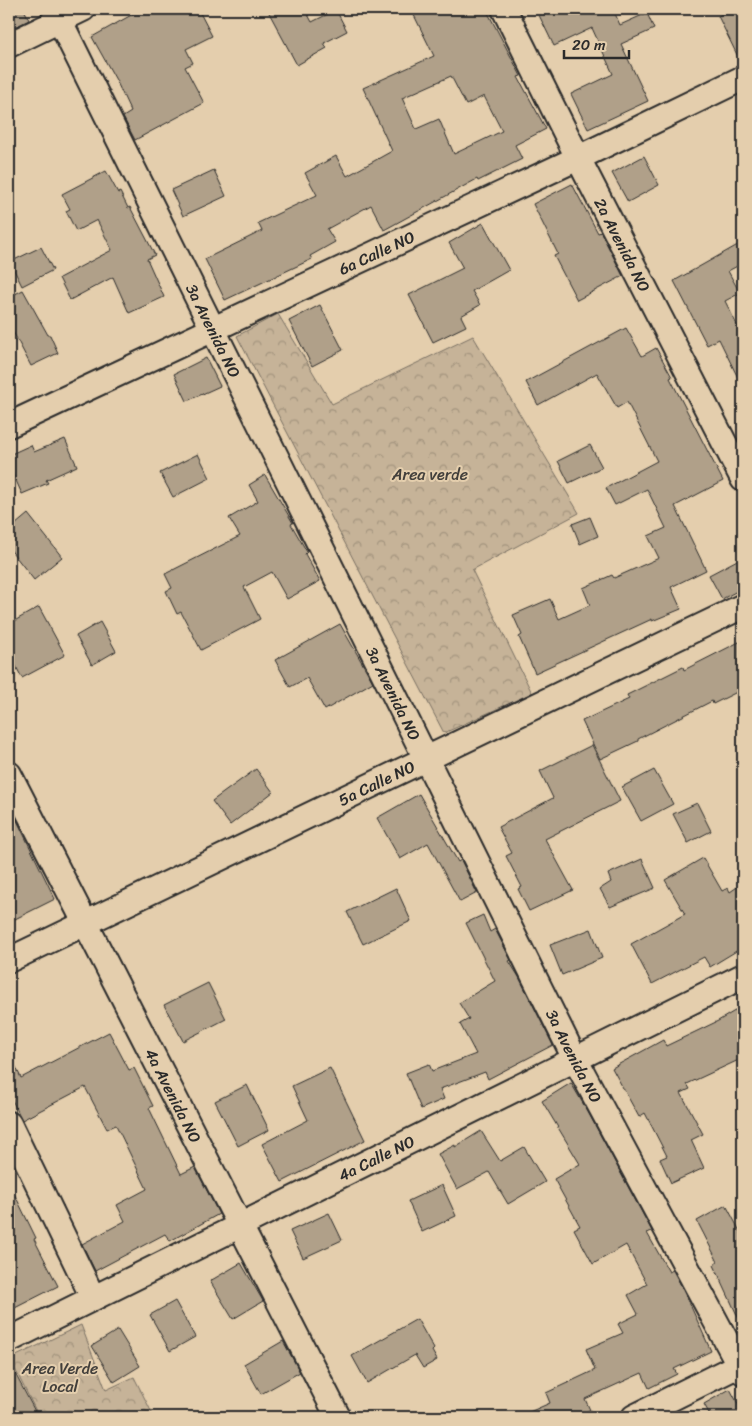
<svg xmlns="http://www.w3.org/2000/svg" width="752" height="1426" viewBox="0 0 752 1426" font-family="Sriracha,sans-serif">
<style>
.forest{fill:url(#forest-crowns);stroke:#786f62}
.building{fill:#b0a089;stroke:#2b2b2b;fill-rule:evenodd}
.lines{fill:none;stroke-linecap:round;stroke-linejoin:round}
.street-casing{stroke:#2b2b2b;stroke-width:28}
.street{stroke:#e4cead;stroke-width:24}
.labels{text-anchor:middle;stroke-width:4;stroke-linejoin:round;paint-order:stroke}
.street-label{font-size:16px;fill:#2b2b2b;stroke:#e4cead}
.park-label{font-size:16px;fill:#423f3b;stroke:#e4cead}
</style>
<defs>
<pattern id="forest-crowns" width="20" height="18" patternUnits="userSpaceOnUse" patternTransform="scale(1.25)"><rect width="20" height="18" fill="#c6b398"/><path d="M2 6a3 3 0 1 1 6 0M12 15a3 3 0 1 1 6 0" fill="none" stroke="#a1927c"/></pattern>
</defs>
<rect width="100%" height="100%" fill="#e4cead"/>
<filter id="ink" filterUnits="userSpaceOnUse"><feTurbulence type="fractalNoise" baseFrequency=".02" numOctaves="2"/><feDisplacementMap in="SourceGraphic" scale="10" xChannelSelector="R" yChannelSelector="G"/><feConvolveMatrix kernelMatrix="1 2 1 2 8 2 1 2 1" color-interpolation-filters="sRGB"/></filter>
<g filter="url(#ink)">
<!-- forest -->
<path class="forest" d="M278,314L332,404L473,336L579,513L472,570L532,693L444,733L237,336Z
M81,1325L106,1390L134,1377L154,1417H39L10,1359Z"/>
<!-- building -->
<path class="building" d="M9,9H24L29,20L9,30Z
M142,9H198L212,36L186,49L193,63L185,67L204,103L135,140L123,117L131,112L116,80L92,37Z
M267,9H305L312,22L336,10L347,31L324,43L327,48L297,65Z
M411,9H486L521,76L518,77L546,129L515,145L522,159L478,181L477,179L384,230L371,205L327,229L335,242L310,256L312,259L225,300L205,259L262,231L258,223L317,195L305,173L336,156L347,176L392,151L363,88L434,56ZM451,76L466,105L484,96L502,131L454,154L439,119L416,129L402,98Z
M536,9H613L620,25L647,13L654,29L621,44L648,101L588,129L571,94L613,74L592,28L554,46Z
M733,9H743L742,65L718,16Z
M644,156L659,185L628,202L612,173Z
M214,170L226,196L183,216L171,190Z
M106,171L118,193L120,192L128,208L130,207L155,255L147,259L164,297L129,313L113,277L70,300L59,278L112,250L97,220L76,231L66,211L70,209L62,194Z
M572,184L598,233L601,232L623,276L577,300L554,256L558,254L533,204Z
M483,223L509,270L472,291L480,305L461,316L466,326L433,342L409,295L463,268L449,243Z
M743,242V263L728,271L740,293L725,301L743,337V388L719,339L707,345L674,281Z
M41,247L53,270L22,286L10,262Z
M23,290L48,335H50L58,353L31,366L9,324V297Z
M320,305L343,350L312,366L289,321Z
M626,328L642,356L656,348L672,377L670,378L723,481L675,506L706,570L671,587L681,609L652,621V619L535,673L519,637L522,635L513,615L550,599L559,619L590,605L583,588L612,575L614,578L659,558L648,536L666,528L647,489L615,505L606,488L657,461L627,402L617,408L597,373L538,405L526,382Z
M206,358L220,386L187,401L174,374Z
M65,439L77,466L46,480L48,483L22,494L9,465V455L31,445L34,452Z
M590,445L602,467L569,483L558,461Z
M198,454L210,478L173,497L160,473Z
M265,475L293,523L291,524L307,552L305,554L320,581L287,599L272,572L244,587L260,619L201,650L181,612L177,614L166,591L172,588L165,574L240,536L229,518L258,501L249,485Z
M28,514L62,557L34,580L9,548V530Z
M590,517L598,536L580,544L572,524Z
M743,557V588L722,599L709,575Z
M39,607L65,655L22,678L9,653V624Z
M100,622L116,651L92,665L76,636Z
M340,624L373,682L325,710L307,678L290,687L275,660Z
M743,640V689L713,704L712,701L638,739V741L600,759L582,721L629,699L627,695L683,667L684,670Z
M592,745L620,801L545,839L573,890L529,911L518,889L522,887L506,856L512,853L498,827L553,798L540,771Z
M256,769L273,792L230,825L212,801Z
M654,770L673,804L641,821L622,787Z
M419,794L458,862L461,860L477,893L460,902L428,843L400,859L377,818Z
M697,803L711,831L688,843L673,814Z
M9,804L55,899L9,922Z
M703,858L722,891L728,888L730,892L743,883V947L710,967L704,957L652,984L631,944L685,914L665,880Z
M642,859L655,888L610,907L600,889L611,882L608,874Z
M396,888L411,921L363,944L347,912Z
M483,915L490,932L495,929L511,960L509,961L519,977L553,1045L488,1079L485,1072L440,1089L444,1099L421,1109L406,1073L429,1064L432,1071L476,1054L460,1024L469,1019L459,1003L495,981L466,923Z
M591,929L602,958L562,975L550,945Z
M208,983L226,1019L183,1041L164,1005Z
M743,1006V1058L687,1084L690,1089L681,1093L703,1134L691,1140L704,1168L671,1183L660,1159L667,1156L645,1113L639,1117L612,1068L663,1040L666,1046L718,1021Z
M109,1032L129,1070L134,1068L153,1106L149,1108L181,1174L195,1167L219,1214L170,1241L165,1234L95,1271L82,1244L125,1221L117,1205L147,1189L116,1125L107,1129L85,1087L22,1120L9,1094V1052L21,1078Z
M330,1068L365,1140L282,1182L262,1144L308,1120L292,1086Z
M571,1083L588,1112L652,1231L647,1233L669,1272L673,1270L683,1289L711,1351L674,1369L677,1374L649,1388L642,1373L585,1399L590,1410L573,1417H518L550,1403L546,1393L595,1370L586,1349L623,1333L618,1324L638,1314L628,1295L647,1284L626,1245L593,1264L574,1229L580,1226L554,1179L580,1164L542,1101Z
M247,1085L269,1130L238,1146L215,1101Z
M481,1131L500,1161L524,1147L545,1182L508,1204L489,1172L457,1189L438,1154L455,1145V1147Z
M9,1183L36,1238L34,1239L58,1286L9,1311Z
M442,1185L456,1216L422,1232L408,1201Z
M726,1205L743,1237V1328L714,1265L718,1262L697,1221Z
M329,1213L342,1240L303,1258L290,1231Z
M241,1263L263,1301L233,1319L210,1281Z
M175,1301L195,1337L170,1351L150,1315Z
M417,1319L434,1349L432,1351L437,1360L423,1368L415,1355L367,1383L352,1356Z
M118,1330L140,1366L114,1382L92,1346Z
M283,1341L300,1372L261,1394L244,1364Z
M9,1362L38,1417H9Z
M730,1389L743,1413V1417H711L704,1404Z"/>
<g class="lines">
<defs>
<g id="street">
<path id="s1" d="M54,9L575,1059L743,1372"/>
<path id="s2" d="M504,9L578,158L743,479"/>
<path d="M9,45L83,9"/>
<path id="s3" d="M9,425L578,158L743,78"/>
<path id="s4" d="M9,774L338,1417"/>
<path id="s5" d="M9,960L743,606"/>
<path d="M9,1124L93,1298"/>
<path id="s6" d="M9,1340L743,976"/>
<path d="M634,1417L743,1363"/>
</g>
</defs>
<!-- street casing -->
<use href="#street" class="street-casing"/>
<!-- street -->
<use href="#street" class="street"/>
</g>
</g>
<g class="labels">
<!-- street labels -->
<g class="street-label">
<text dy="6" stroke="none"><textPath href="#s2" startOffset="264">2a Avenida NO</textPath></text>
<text dy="6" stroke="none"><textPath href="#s3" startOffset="406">6a Calle NO</textPath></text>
<text dy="6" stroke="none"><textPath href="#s1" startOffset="359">3a Avenida NO</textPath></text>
<text dy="6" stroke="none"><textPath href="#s1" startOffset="764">3a Avenida NO</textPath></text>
<text dy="6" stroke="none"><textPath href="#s5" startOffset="408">5a Calle NO</textPath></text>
<text dy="6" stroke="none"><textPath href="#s1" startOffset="1169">3a Avenida NO</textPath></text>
<text dy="6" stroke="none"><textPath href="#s4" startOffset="361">4a Avenida NO</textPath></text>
<text dy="6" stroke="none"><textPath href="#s6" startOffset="410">4a Calle NO</textPath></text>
</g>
<!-- park labels -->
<g class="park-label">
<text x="430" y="480">Area verde</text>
<text x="60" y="1374">Area Verde<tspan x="60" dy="18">Local</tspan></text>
</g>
</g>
<!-- margin -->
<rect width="752" height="1426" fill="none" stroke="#e4cead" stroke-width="30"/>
<rect x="15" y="15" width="722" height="1396" fill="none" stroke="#2b2b2b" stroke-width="2" filter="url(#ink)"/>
<!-- scale -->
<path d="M564 50v8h65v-8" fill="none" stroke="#2b2b2b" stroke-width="2.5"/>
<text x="572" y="50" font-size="15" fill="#2b2b2b" stroke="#e4cead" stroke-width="4" paint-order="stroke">20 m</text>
</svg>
